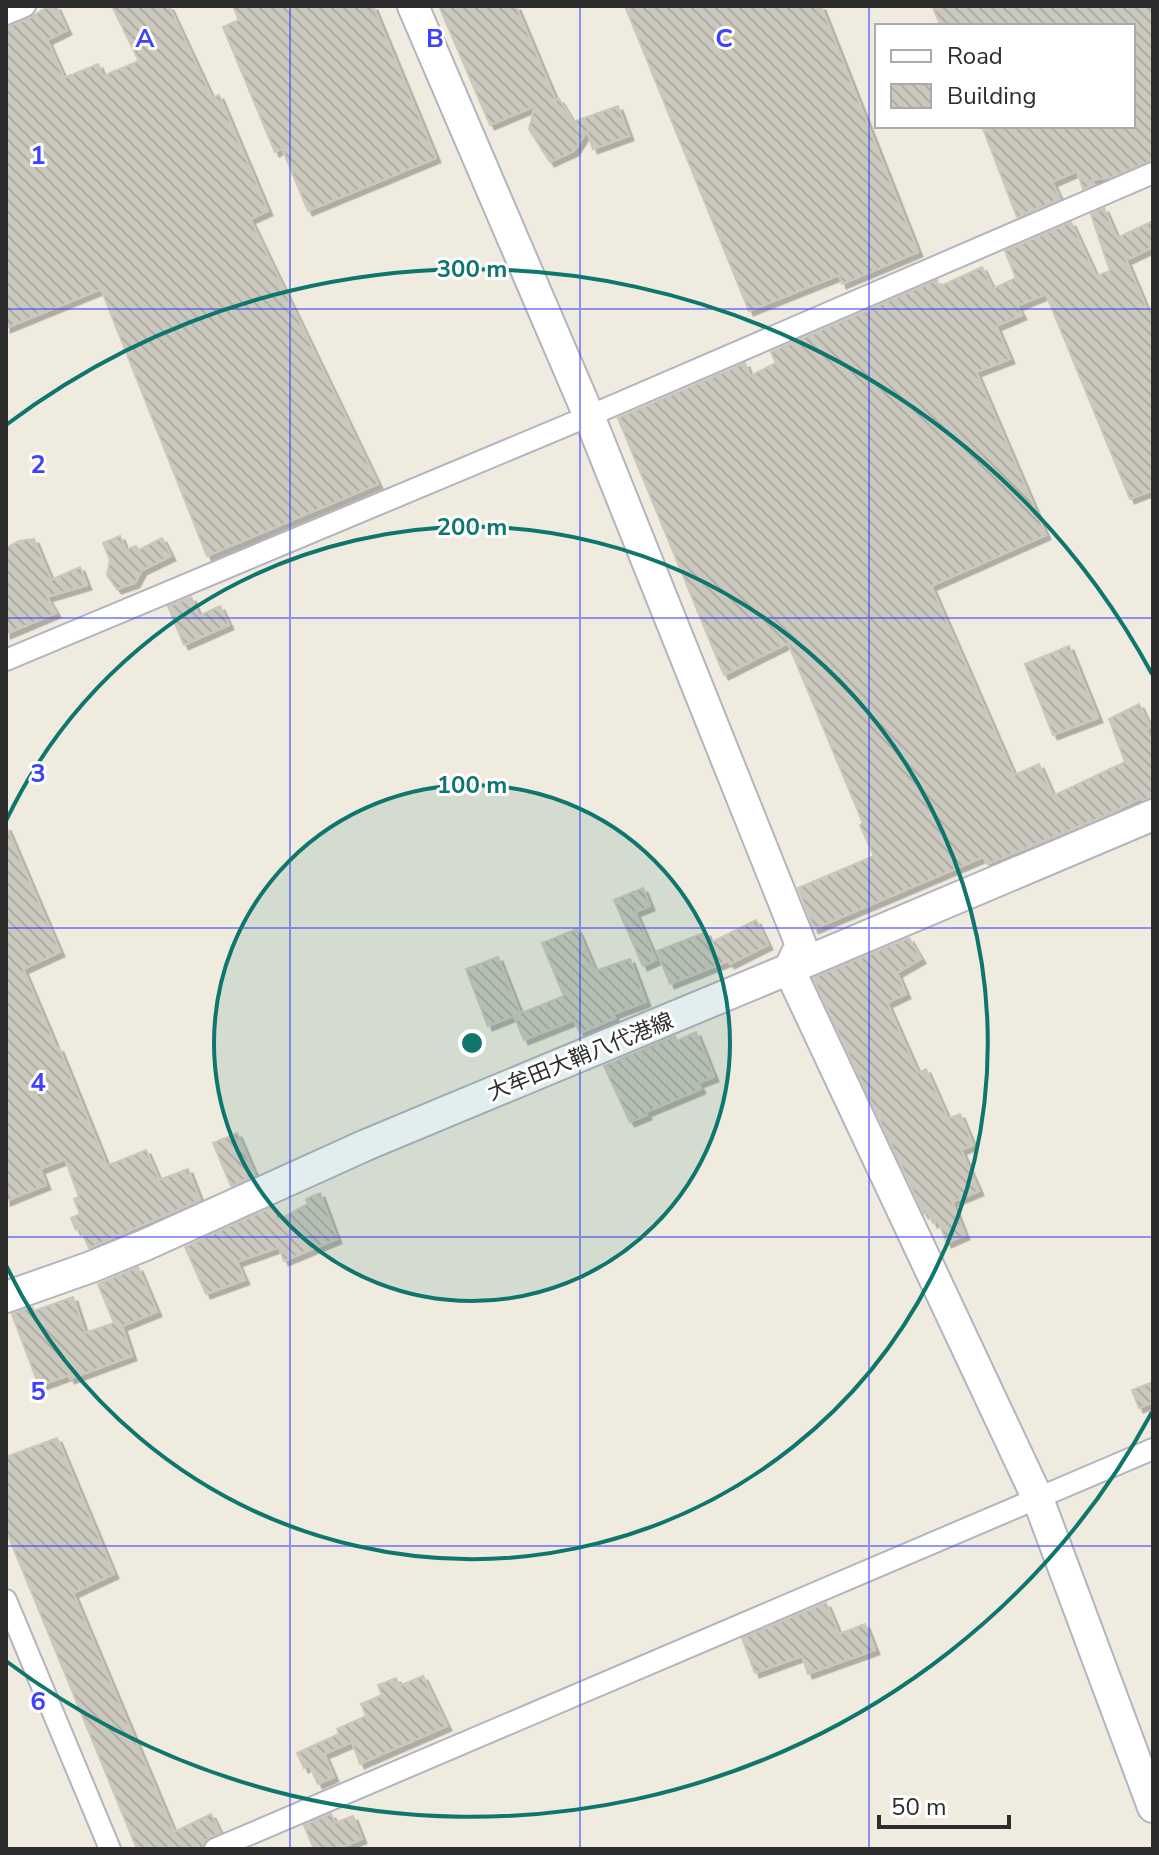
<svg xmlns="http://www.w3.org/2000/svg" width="1159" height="1855" viewBox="0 0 1159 1855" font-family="'Nunito Sans','Noto Sans JP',sans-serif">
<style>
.building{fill:url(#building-back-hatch);stroke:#cbc7b9;stroke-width:2;filter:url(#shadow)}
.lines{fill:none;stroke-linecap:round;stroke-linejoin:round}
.street-casing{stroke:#b3b3c1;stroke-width:24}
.secondary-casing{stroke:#b3b3c1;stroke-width:34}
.street{stroke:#fff;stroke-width:20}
.secondary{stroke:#fff;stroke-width:30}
.grid{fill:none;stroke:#3c42ff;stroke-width:2;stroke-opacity:0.55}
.ring{fill:none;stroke:#0f766e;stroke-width:4}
.labels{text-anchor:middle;stroke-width:6;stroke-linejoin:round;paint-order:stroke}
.street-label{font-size:22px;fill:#2d2d2d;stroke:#fff}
.grid-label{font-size:26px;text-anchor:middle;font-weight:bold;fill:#3c42ff;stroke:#fff;stroke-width:6;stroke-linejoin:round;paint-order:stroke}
.centre{fill:#0f766e;stroke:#fff;stroke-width:4}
.ring-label{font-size:24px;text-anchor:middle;font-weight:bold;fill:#0f766e;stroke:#fff;stroke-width:6;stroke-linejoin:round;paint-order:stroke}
</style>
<defs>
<pattern id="building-back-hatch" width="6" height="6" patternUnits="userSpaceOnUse" patternTransform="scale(2)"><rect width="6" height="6" fill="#cbc9be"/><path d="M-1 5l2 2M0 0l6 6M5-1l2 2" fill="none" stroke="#afada4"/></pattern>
<filter id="shadow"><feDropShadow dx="4.5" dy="4.5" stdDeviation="0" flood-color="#0004"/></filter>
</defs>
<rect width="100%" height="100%" fill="#efebdf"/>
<!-- building -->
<path class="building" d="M49,6H56L67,30L47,40L64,78L98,64L103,76L139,61L112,6H169L212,98L219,95L268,211L250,219L378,484L207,556L101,289L6,328V27L30,18Z
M233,6H373L436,158L308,211L282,148L275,152L223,27L239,20Z
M439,6H516L556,101L559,99L573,122L618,106L629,136L593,149L587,131L574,151L550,162L529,129L535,106L490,125Z
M625,6H821L918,252L842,284L839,275L749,311Z
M932,6H1153V160L1111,177L1092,180L1094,184L1083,189L1077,171L1052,182L1060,199L1017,217L982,126H1133V26H941Z
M1104,208L1117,238L1153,221V247L1126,260L1153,324V490L1130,499L1046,294L1017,306L1022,315L996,326L1010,359L976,372L1046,535L931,586L1014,775L1039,764L1053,796L1125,762L1109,719L1139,704L1150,727L1146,729L1153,745V797L1142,800L1141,798L1104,816L987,864L983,857L814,929L798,888L874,856L860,825L863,823L788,643L724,675L618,418L745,363L750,376L776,363L771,352L937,280L939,287L982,267L993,289L1016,278L1005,251L1071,222L1096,276L1110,271L1091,214Z
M120,536L126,550L136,546L139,550L162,538L171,556L142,570L135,583L117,589L107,575L110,560L103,543Z
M34,539L51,580L80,567L87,585L47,597L56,613L6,634V548L19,541Z
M191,597L199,616L220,606L229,625L184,645L168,606Z
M1069,646L1098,718L1053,735L1025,664Z
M6,826L60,952L23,969L57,1049L59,1048L107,1166L146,1150L159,1180L188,1169L200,1200L89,1248L80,1228L76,1230L71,1218L80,1214L74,1199L79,1197L65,1159L40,1169L46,1185L6,1201Z
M643,888L650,906L635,912L656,960L643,966L614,900Z
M756,920L768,945L730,964L728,961L670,984L657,951L706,932L710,943Z
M577,929L595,971L630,959L646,1002L613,1014L615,1018L580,1033L574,1020L524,1040L514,1016L564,996L542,943Z
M909,938L921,959L897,973L906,994L887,1003L918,1073L926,1069L948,1119L960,1114L973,1145L961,1150L979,1191L952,1202L965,1235L947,1243L938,1221L933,1223L928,1212L924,1214L813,978Z
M498,957L520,1013L488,1026L466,969Z
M696,1032L714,1077L698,1083L701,1089L646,1112L647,1115L630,1122L604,1066L675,1036L677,1041Z
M237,1133L255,1175L231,1186L213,1143Z
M320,1193L337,1239L284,1261L279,1247L237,1262L245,1280L206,1294L185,1247L272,1207L277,1221L308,1204L306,1199Z
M138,1267L157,1312L122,1326L132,1356L70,1379L69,1375L39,1386L12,1314L32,1307L34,1311L73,1297L85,1333L114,1323L98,1284Z
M1153,1382V1402L1139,1408L1132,1390Z
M57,1438L114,1574L73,1593L174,1832L211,1814L220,1833L205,1841L202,1849H137L6,1530V1457Z
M826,1603L839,1634L865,1624L875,1650L808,1674L802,1656L755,1673L742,1638Z
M423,1676L447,1726L360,1764L352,1742L324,1754L334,1777L318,1784L309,1765L304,1768L297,1753L339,1734L337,1729L364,1717L366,1715L361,1704L382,1695L378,1685L396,1678L399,1686Z
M331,1814L335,1823L353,1816L362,1839L337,1849H314L304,1825Z"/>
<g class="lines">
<defs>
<path id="street" d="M6,14L25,6
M6,660L589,416L1153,173
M6,1600L110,1849
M215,1849L1153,1449"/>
<path id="secondary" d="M413,6L589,416L801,945L789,969
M789,969L1038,1499L1153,1807
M6,1297L91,1267L145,1245L366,1145L789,969L1153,815"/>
</defs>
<!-- street casing -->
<use href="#street" class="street-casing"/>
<!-- secondary casing -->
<use href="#secondary" class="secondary-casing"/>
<!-- street -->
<use href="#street" class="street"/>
<!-- secondary -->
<use href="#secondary" class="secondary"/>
</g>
<!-- grid -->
<path class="grid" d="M290,6V1849M580,6V1849M869,6V1849M6,309H1153M6,618H1153M6,928H1153M6,1237H1153M6,1546H1153"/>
<!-- distance rings -->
<circle cx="472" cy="1043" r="258" fill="#0f766e" fill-opacity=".12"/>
<g class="ring">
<circle cx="472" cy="1043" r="258"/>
<path d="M6 821A516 516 0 1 1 6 1265"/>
<path d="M1152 1412A774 774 0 0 1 6 1661M6 425A774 774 0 0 1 1152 674"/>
</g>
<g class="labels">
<!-- street labels -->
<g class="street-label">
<text transform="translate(580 1056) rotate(-22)" y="8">大牟田大鞘八代港線</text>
</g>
</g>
<g class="grid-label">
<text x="145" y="47">A</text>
<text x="435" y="47">B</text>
<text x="724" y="47">C</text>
<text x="38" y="164">1</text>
<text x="38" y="473">2</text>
<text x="38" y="782">3</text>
<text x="38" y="1091">4</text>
<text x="38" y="1400">5</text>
<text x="38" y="1710">6</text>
</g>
<circle cx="472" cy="1043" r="12" class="centre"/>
<g class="ring-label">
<text x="472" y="277">300 m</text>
<text x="472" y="535">200 m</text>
<text x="472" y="793">100 m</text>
</g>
<!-- border -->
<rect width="1159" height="1855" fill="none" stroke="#2d2d2d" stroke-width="16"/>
<!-- legend -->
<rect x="875" y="24" width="260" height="104" fill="#ffffff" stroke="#ababab" stroke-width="2"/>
<rect x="891" y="50" width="40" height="12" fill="#ffffff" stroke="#ababab" stroke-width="2"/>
<text x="947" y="64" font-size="24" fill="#2d2d2d">Road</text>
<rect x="891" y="84" width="40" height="24" fill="url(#building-back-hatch)" stroke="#ababab" stroke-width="2"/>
<text x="947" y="104" font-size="24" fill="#2d2d2d">Building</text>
<!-- scale -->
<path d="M879 1815v12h130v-12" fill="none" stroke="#2d2d2d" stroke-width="4"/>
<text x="891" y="1815" font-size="24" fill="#2d2d2d" stroke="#ffffff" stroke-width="6" paint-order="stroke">50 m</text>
</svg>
